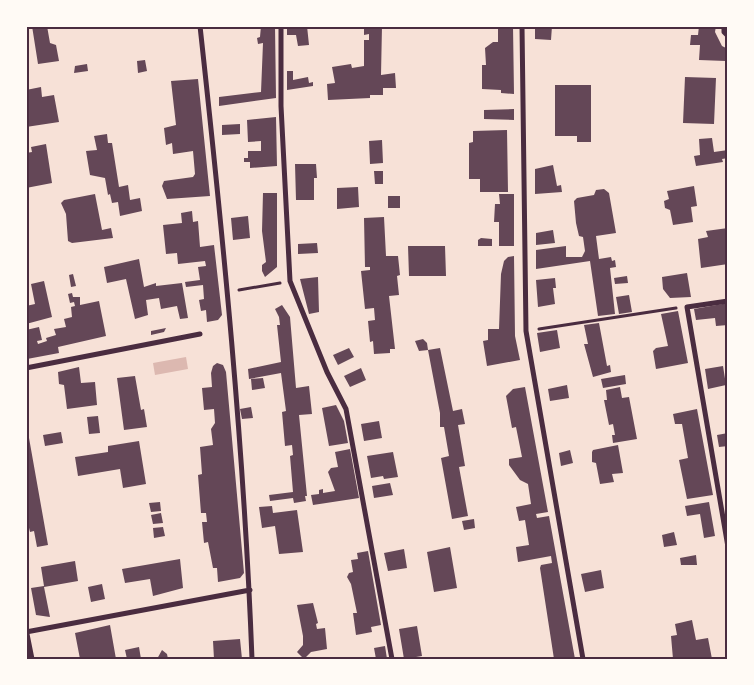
<svg xmlns="http://www.w3.org/2000/svg" width="754" height="685" viewBox="0 0 754 685" font-family="'Work Sans',sans-serif">
<style>
.water{fill:#dcb8b0}
.building{fill:#644757}
.lines{fill:none;stroke-linecap:round;stroke-linejoin:round}
.path{stroke:#4a2c40;stroke-width:3}
.minor{stroke:#4a2c40;stroke-width:5}
.neatline{fill:none;stroke:#4a2c40;stroke-width:2}
</style>
<rect width="100%" height="100%" fill="#f7e1d7"/>
<!-- water -->
<path class="water" d="M186,357L188,369L155,375L153,363Z"/>
<!-- building -->
<path class="building" d="M32,26H47L50,43L56,45L59,61L38,64Z
M261,26H275L276,98L219,106V97L261,92L263,43L258,44L257,38L260,37Z
M287,26H307L309,45L298,46L296,35H287Z
M364,26H382L381,75L395,73L396,88H383V95H370V98L328,100L327,84L335,83L332,67L351,64L352,68L364,66V40H369V34L364,35Z
M498,26H513L514,94L501,93V90L482,89V65H486L485,48L493,42H498Z
M535,26H552L551,40L535,39Z
M699,26H716L715,32L722,46L728,49L726,61L699,60L700,45H690L691,35H698Z
M145,60L147,71L138,73L137,61Z
M87,64L88,71L74,73L75,66Z
M287,71H293V80L308,77L309,83L313,82V86L287,90Z
M685,77L716,78L714,124L683,123Z
M198,79L210,196L167,199L162,186L164,181L193,177L195,174L193,151L173,154L172,143L166,145L164,128L176,125L171,81Z
M555,85H591V142H577V136H555Z
M41,87L42,97L54,95L59,122L26,127V90Z
M514,109V120L484,119V110Z
M276,117L277,166L250,168V162H244V158H248V151H261V141L248,142L247,120Z
M240,124V134L222,135V125Z
M507,130L508,192H480V179H469V143L473,142V131Z
M107,134L108,143H112L119,187L128,185L130,200L140,198L142,211L120,216L118,202L112,203L110,194L108,195L105,178L90,175L86,151L97,150L94,136Z
M712,138L714,152L728,150V158L722,159L723,162L696,166L694,156L700,155L699,139Z
M382,140L383,163L370,164L369,141Z
M46,144L52,183L26,188V153L32,152L31,147Z
M295,164H316L317,178H314V200H296Z
M553,165L557,186L561,185L562,192L535,194V169Z
M374,171H383V184H375Z
M694,186L697,206L691,207L693,222L673,225L670,210L665,208L664,201L669,199L667,191Z
M358,187L359,207L337,209V188Z
M604,189L609,193L616,233L596,236L599,259L611,257L612,261L615,260L616,267L610,268L615,314L598,316L590,261L536,269V250L566,246V257H582L585,251L583,237L579,236L576,223L574,201L577,198L594,195L596,190Z
M263,193H277V267L265,277L262,271V265L266,262L262,231Z
M95,194L102,230L111,228L113,238L72,243L68,241L66,214L61,203L64,200Z
M499,194H514V246H499V222H494L495,204H500Z
M388,196H400V208H388Z
M192,211L193,222L198,221L200,247L214,245L222,315L218,320L207,322L206,310L201,311L199,300L204,299L203,285L186,287L185,282L200,280L198,267L206,266L205,261L178,264L177,253L166,254L163,225L182,223L181,213Z
M248,216L250,238L233,240L231,218Z
M384,217L386,256H398L400,275L397,276L399,295L389,296L395,349H390V353L374,354L373,341L370,342L368,321L375,320L374,308L365,309L361,271L370,270V267H365L364,218Z
M728,228V264L701,268L698,239L708,237L706,231Z
M553,230L555,243L536,245V233Z
M481,238L492,239V246H478V240Z
M317,243L318,253L298,254V244Z
M408,246H445L446,276H409Z
M514,256L515,336L520,360L487,366L483,341L488,340V329H499L501,274L504,261L508,257Z
M139,259L144,287L156,283V286L182,283L188,318L180,319L177,306L161,309L159,298L146,300L148,315L135,319L126,279L107,283L104,267Z
M687,273L691,297L670,298L663,289L662,277Z
M73,274L76,286L71,287L69,275Z
M627,276L628,283L615,284L614,278Z
M318,277L319,312L309,314L300,279Z
M555,278L556,288H553L555,304L538,307L536,280Z
M44,281L52,317L26,324V306L35,304L31,284Z
M72,293L73,297H80V305L99,301L106,336L58,347L59,353L27,359L26,330L39,327L42,340L37,341L38,344L47,341L46,338L56,335L54,329L66,327L64,319L72,317L71,307L75,306L74,302L70,303L68,294Z
M629,295L632,312L619,314L616,297Z
M728,303V325L716,326L715,318L696,320L694,309Z
M282,305L290,317L296,388L309,386L312,414L299,415L307,496H305L306,501L294,503L293,498L270,501L269,495L293,492L290,456L293,455L292,445L285,446L282,412L286,411L281,373L249,379L248,369L281,362L277,325H280L279,317L275,309Z
M678,311L688,363L656,369L653,351L656,348L668,346L661,314Z
M599,323L607,366L610,365L611,372L593,377L584,344H588L584,325Z
M166,328L164,332L151,335V331Z
M557,330L560,348L540,352L537,333Z
M423,339L427,343L428,350L419,351L415,341Z
M349,348L354,357L338,365L333,355Z
M440,348L453,411L462,409L465,424L458,425L465,466L459,467L468,516L452,519L441,458L449,456L444,427H440V413L428,350Z
M217,363L223,365L226,372L244,573L240,578L218,582L217,568H213L208,542L204,543L202,522H207L206,513H201L198,475L202,474L200,447L213,445L211,429L215,423L214,409L204,410L202,388L212,387L211,373L213,366Z
M723,366L726,385L708,389L705,369Z
M79,367L81,383L95,382L97,405L67,409L64,385L59,384L58,372Z
M361,368L366,380L350,387L344,376Z
M625,375L626,384L603,388L601,379Z
M135,376L141,410L144,409L147,427L124,430L117,378Z
M263,378L265,388L252,390L251,379Z
M567,385L569,398L550,401L548,389Z
M525,387L548,512L536,514L537,518L549,516L575,659H554L540,568L541,565L552,563L551,556L518,562L516,547L529,545L525,520L519,521L516,507L531,504L528,484L520,480L509,465V459L522,457L516,427L512,428L506,396L513,389Z
M620,387L622,398L629,397L637,439L613,443L612,435H615L613,424L609,425L604,400H607L606,390Z
M336,405L344,421L348,443L329,446L322,408Z
M251,407L253,418L242,419L240,409Z
M697,409L713,495L687,499L679,460L688,458L682,424H675L673,414Z
M98,416L100,433L89,434L87,417Z
M26,421L48,545L37,547L34,531L30,532L26,515V493L29,492L26,481Z
M379,421L382,438L364,441L361,424Z
M61,432L63,443L45,446L43,435Z
M728,433V446L719,447L717,435Z
M139,441L146,484L123,488L120,469L78,476L75,457L108,452V446Z
M618,445L623,473L612,474L614,482L600,484L596,463L592,462V452L593,450Z
M350,449L359,498L313,505L311,495L319,494V490L323,489V493L335,491L328,472L331,468L338,467L335,452Z
M570,450L573,463L561,466L559,453Z
M393,452L398,477L384,479L383,476L371,478L367,456Z
M390,483L393,495L374,498L372,486Z
M160,502L161,511L151,512L149,503Z
M709,502L715,536L704,538L700,514L687,516L685,506Z
M272,506L273,513L297,510L303,552L279,554L275,526L262,528L259,507Z
M161,513L163,523L153,524L151,515Z
M474,519L475,528L464,530L462,521Z
M163,527L165,536L154,538L153,528Z
M674,532L677,545L664,547L662,535Z
M450,547L457,588L434,592L427,552Z
M404,549L407,568L388,571L384,553Z
M368,551L381,625L371,627L372,632L356,635L353,613H357L351,584L347,577L349,573L353,572L351,560L358,559L357,553Z
M696,555L697,565H681L680,558Z
M180,559L183,588L153,596L150,579L125,583L122,569Z
M75,561L78,581L44,587L50,617L36,615L31,588L44,586L41,567Z
M601,570L604,588L585,592L581,574Z
M102,584L105,599L91,602L88,587Z
M313,603L318,623L316,624L317,629L325,628L327,649L311,652L304,659L297,652L303,645V636L297,605Z
M692,620L696,640L708,638L712,659H673L671,636L677,635L675,624Z
M110,625L116,659H80L75,633Z
M417,626L422,656L404,659L399,629Z
M240,639L242,659H214L213,641Z
M385,646L387,659H376L374,648Z
M139,647L141,659H127L125,650Z
M162,650L167,654L168,659H157Z"/>
<g class="lines">
<!-- path -->
<path class="path" d="M239,290L280,283
M539,329L676,308"/>
<!-- minor -->
<path class="minor" d="M200,26C223,236 244,447 252,659
M281,26V106L290,281L327,372L346,409L392,659
M522,26L526,331L583,659
M724,26V32L728,36
M728,301L687,307L728,547
M26,368L200,334
M26,629L32,659
M26,632L250,590"/>
</g>
<!-- border -->
<rect width="754" height="685" fill="none" stroke="#fffaf5" stroke-width="55"/>
<rect x="28" y="28" width="698" height="630" class="neatline"/>
</svg>
